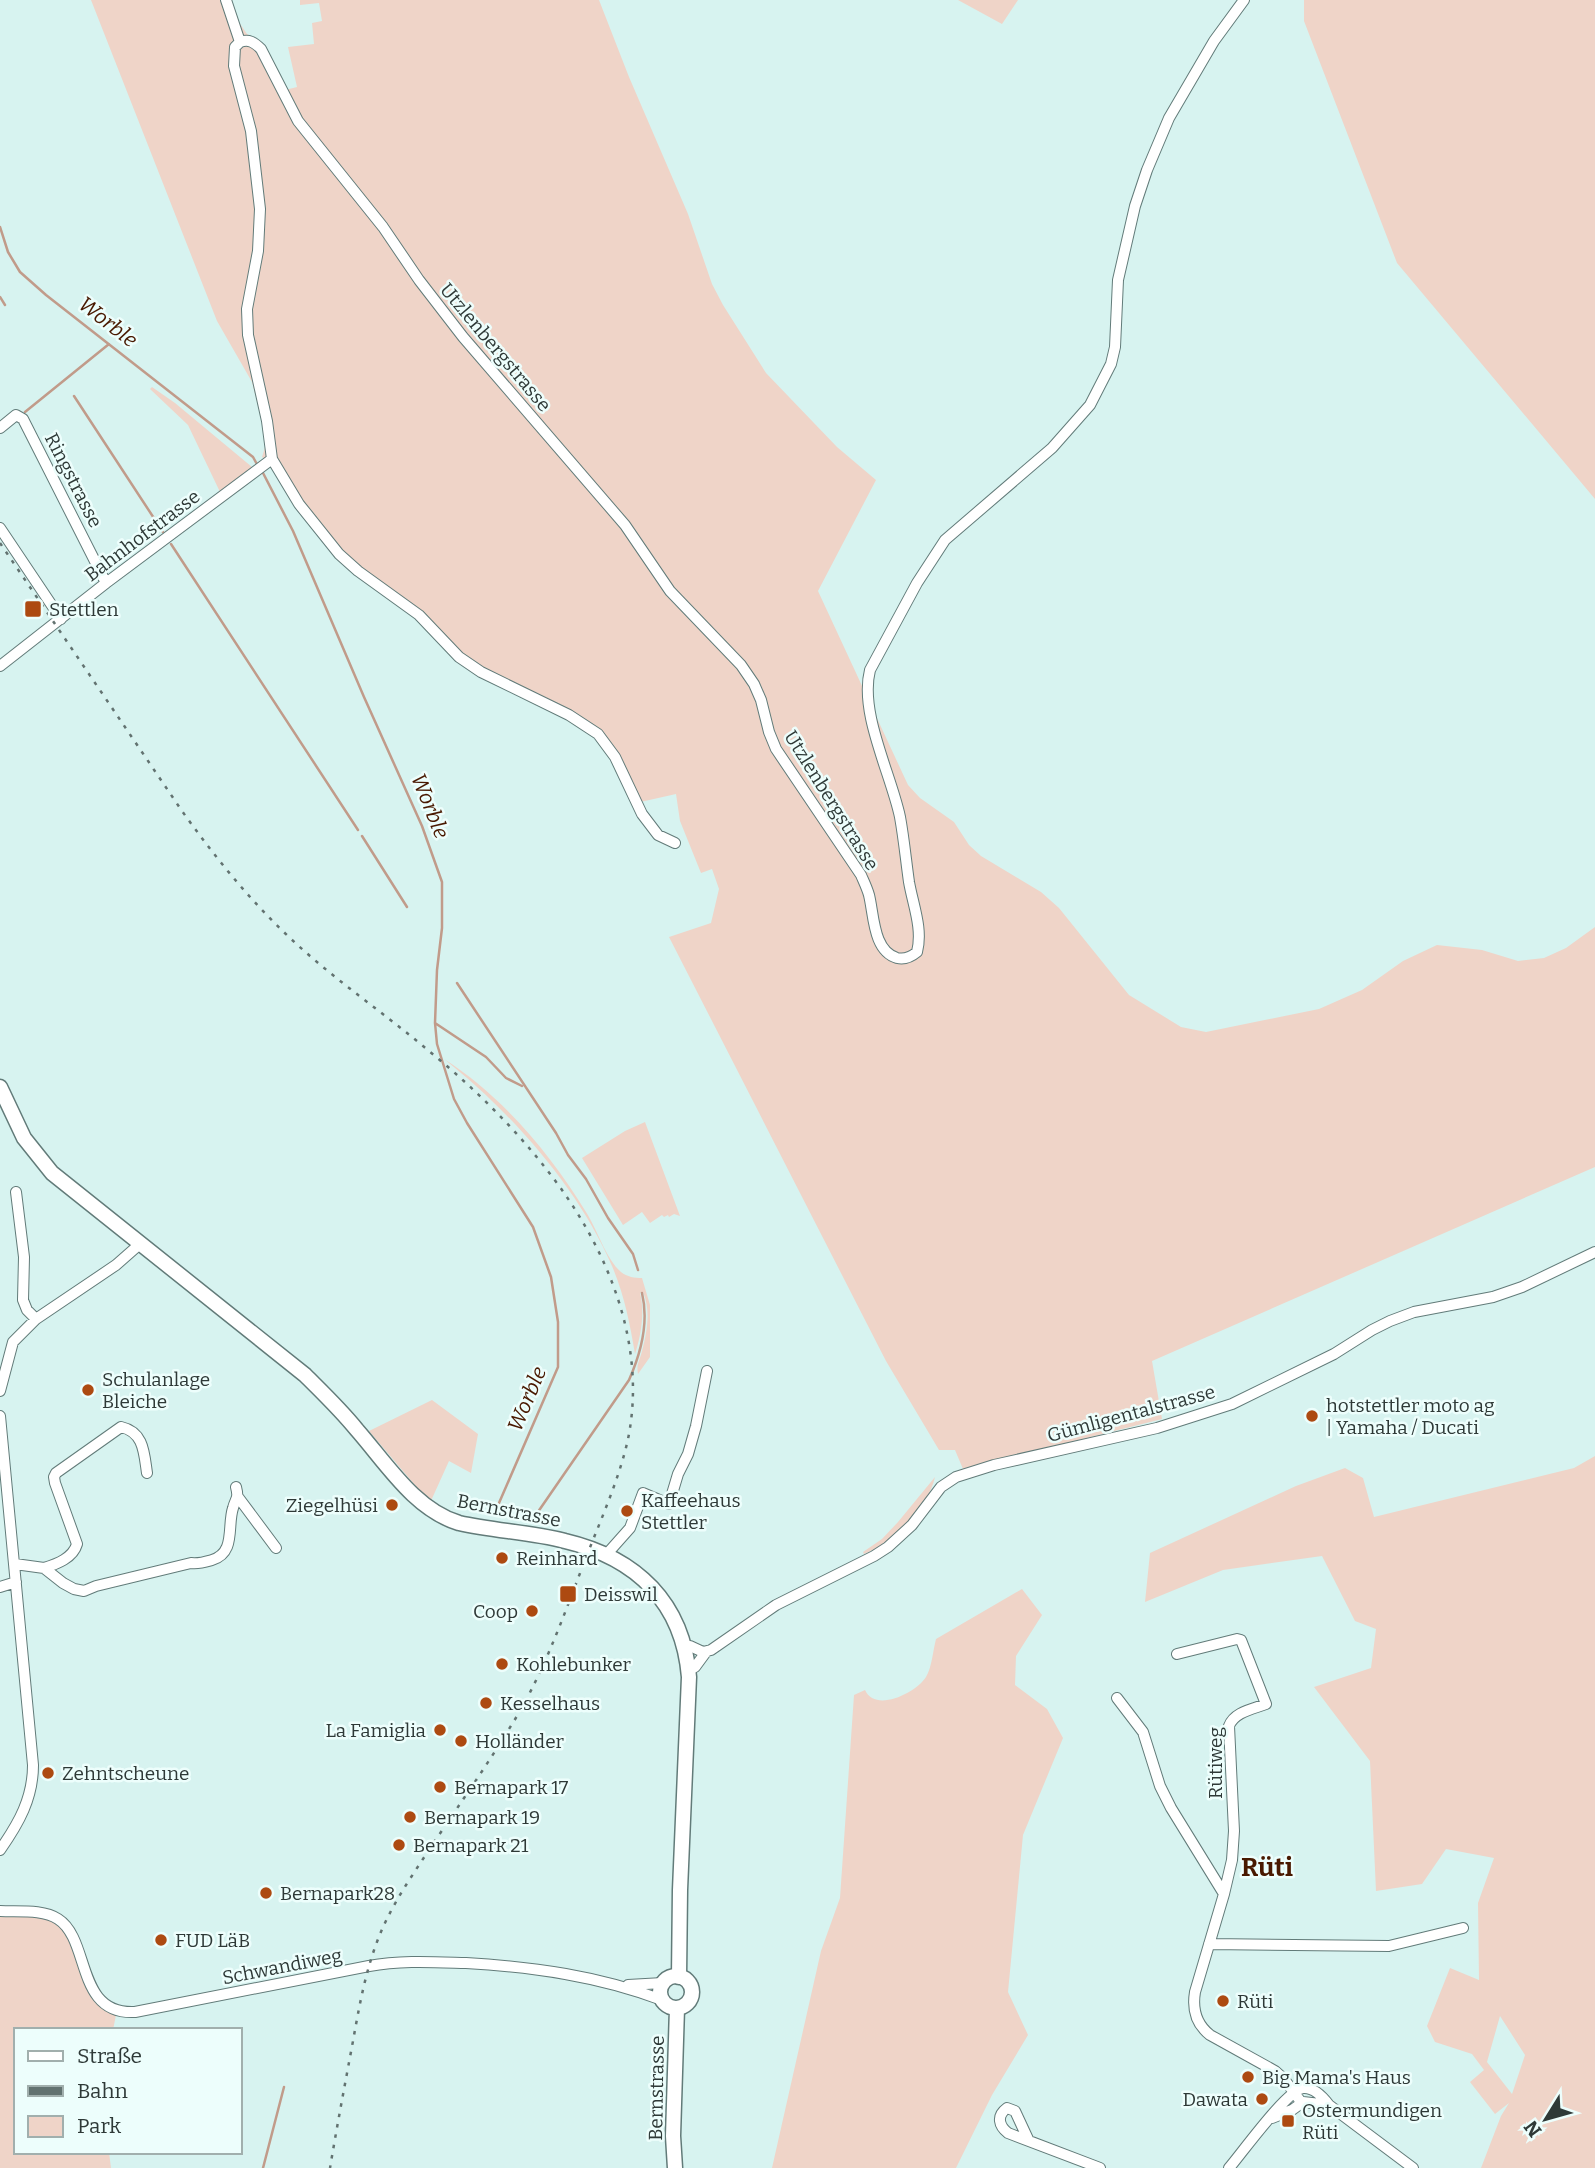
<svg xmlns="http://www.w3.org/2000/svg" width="1595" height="2168" viewBox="0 0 1595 2168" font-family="Bitter,serif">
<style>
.green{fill:#efd4c8;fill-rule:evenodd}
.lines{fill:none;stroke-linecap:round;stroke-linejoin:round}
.stream{stroke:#c19b8a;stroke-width:2.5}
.street-casing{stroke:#627b79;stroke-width:12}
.secondary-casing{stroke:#627b79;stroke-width:17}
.street{stroke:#fff;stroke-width:10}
.secondary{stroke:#fff;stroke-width:14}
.rail{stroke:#627270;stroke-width:2.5;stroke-dasharray:3.5 7;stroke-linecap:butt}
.poi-dot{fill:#ad4a11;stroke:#edfefc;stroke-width:2.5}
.labels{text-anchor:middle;stroke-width:5;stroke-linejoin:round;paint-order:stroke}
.street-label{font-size:19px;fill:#2e3937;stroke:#edfefc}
.poi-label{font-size:19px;fill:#2e3937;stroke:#edfefc;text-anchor:start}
.water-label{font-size:21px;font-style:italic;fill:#491901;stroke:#edfefc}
.district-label{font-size:26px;font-weight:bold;fill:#491901;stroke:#edfefc}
</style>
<rect width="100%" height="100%" fill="#d7f3f0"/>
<!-- green -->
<path class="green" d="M91,0H228L232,12L247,34L257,40L285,90L297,87L288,47L314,44L312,23L322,21L319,3L300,5V0H599L629,77L688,214L712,284L723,305L766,373L837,447L876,480L818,591L908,785L920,798L954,822L969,845L981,856L1041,892L1059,908L1129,995L1181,1027L1206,1032L1319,1009L1362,990L1403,961L1437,945L1482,950L1518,961L1544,958L1566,948L1595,927V1167L1152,1361L1162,1419L963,1469L955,1450H939L886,1361L669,937L711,923L719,889L712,869L701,873L680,821L676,794L636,803L598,734L481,672L431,626L339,554L277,467L262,457L267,441L252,382L217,321Z
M958,0H1018L1002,24Z
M1304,0H1595V499L1397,263L1304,21Z
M152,387L175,403L252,467L220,492L188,425L150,389Z
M444,1059C502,1096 550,1153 586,1212C597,1229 606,1259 621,1272C627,1277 635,1278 642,1278L650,1305V1357L638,1374C636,1364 640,1360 642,1351C647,1333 651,1310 643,1292L640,1293C645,1312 641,1336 635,1354C630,1324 624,1294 612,1266C578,1187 510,1111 444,1059Z
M645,1122L680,1216L674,1214L669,1217L668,1215L664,1217L662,1215L650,1223L642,1212L623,1225L582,1158L625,1131Z
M432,1400L478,1434L471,1473L449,1461L430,1503L369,1431Z
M1595,1456V2168H1481L1501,2116L1509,2103L1495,2114L1470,2082L1484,2070L1472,2054L1435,2042L1427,2026L1450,1968L1479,1980L1478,1903L1494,1858L1446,1849L1422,1884L1376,1891L1370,1761L1314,1687L1371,1668L1376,1629L1355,1621L1322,1556L1223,1570L1145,1602L1150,1553L1296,1486L1345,1468L1363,1478L1374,1517L1574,1468ZM1500,2016L1525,2055L1512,2094L1487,2062Z
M935,1477C929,1506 892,1543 864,1554L863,1552L882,1539L898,1522Z
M1022,1589L1042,1615L1016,1656L1015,1685L1047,1709L1063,1738L1023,1835L1008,1992L1028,2035L992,2095L956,2168H772L821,1951L840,1898L854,1695L865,1690C875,1713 916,1693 926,1677C932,1667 933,1650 936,1639Z
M0,1911L60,1920L91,1985L117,2010L113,2030H16V2152H109L111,2168H0Z"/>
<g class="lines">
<!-- stream -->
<path class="stream" d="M0,227L8,252L20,272L46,295L253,457L258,466
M0,297L5,305
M74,396L163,532
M25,412L109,344
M262,471L293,531L364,697L422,826L442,882V928L437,970L435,1023L437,1044L454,1099L467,1123L533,1227L551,1277L558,1322V1367L499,1503
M171,544L358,830
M362,836L407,907
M457,983L556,1133L568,1155L586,1179L608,1218L633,1254L638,1270
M435,1023L486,1057L506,1078L522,1086
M531,1522L629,1380C641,1353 649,1322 642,1293
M263,2168L284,2087"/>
<defs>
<path id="street" d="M226,0L240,42
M240,42C249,39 254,42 261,49L298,121L383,227L419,280L463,337L625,525L670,591L741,665L754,684L761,700L769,732L776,749L861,875C864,882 867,888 869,895C874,915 873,951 897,958C905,960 911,957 917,952C923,929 913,905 909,882C906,861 904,839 900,817C891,774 859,713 870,670L917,583L945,540L1052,448L1090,405L1111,364L1115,347L1118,280L1135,206L1147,170L1169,118L1214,41L1244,0
M240,42L235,47L234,66L251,131L260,209L258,251L247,309L248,335L267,421L272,459L299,504L339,554L358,571L419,615L459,657L481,672L569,715L598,734L615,757L642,814L658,835L675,843
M0,428L16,415L23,419L106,583
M0,528L61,619
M0,666L106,583L272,459
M16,1192L24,1257L23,1300L27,1310L36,1319
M0,1391L13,1342L36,1319L116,1265L141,1243
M0,1416L33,1765C33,1798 19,1823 0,1850
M238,1497L276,1548
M606,1555L630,1528L643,1493L669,1504L678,1474L688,1454L696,1426L707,1371
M15,1564L44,1568L63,1583L74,1589L84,1591L96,1586L191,1563C199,1564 205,1562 212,1560C236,1553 227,1526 233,1508C236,1497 239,1499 236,1487
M44,1568C57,1564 73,1558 77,1544L55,1483L54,1477L56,1473L121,1427C144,1432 144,1453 147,1473
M0,1587L16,1582
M684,1646H690L703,1652L711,1650L776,1605L874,1556L888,1547L912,1525L941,1487L956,1477L994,1465L1157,1428L1232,1404L1334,1354L1372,1330L1390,1321L1414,1312L1493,1297L1522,1287L1595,1252
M1177,1654L1237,1639L1241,1640L1266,1704C1253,1709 1234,1712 1229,1726L1234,1831L1232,1860L1224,1894L1195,1992C1192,2010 1196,2024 1210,2035L1275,2071L1284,2079L1301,2102
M689,1670L695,1667L706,1652
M1117,1698L1143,1732L1160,1786L1171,1808L1224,1894
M0,1911C18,1912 43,1909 58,1919C91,1940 75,2015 135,2012L369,1966C401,1960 433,1962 466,1963C533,1967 599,1976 662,2000
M1209,1944L1389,1946L1463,1928
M628,1985L663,1983
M1272,2118L1292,2110L1303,2102L1329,2105
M1028,2139L1015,2111L1007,2108C996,2116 999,2126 1008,2133L1100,2168
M1229,2168C1242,2153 1287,2090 1303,2088C1314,2087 1323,2097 1329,2105L1413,2168"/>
<path id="secondary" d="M0,1087L24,1138L52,1173L305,1375C323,1393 341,1410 357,1430C386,1463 415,1510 459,1523C494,1531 531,1532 565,1541C637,1558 683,1603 689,1677L680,1890L679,1977
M660 1992a16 16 0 1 1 32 0a16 16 0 1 1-32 0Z
M675,2168L673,2136L677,2008"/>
</defs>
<!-- street casing -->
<use href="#street" class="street-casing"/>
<!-- secondary casing -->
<use href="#secondary" class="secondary-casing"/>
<!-- street -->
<use href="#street" class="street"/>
<!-- secondary -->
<use href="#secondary" class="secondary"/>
<!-- rail -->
<path class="rail" d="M0,543L182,811C220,864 260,913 310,956C348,989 390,1018 429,1051C479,1092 524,1137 562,1190C613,1262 646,1351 628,1439C619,1481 597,1528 582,1568C561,1623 541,1679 509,1729C484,1770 456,1809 429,1850C413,1874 396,1899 384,1925C367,1962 360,2002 353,2041C345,2084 337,2126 330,2168"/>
</g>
<!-- markers -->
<g class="poi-dot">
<rect x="24" y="600" width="18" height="18" rx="3.5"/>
<circle cx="88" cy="1390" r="7"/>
<circle cx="1312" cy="1416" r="7"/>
<circle cx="392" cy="1505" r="7"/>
<circle cx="627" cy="1511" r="7"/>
<circle cx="502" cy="1558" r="7"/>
<rect x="559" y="1585" width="18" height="18" rx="3.5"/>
<circle cx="532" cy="1611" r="7"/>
<circle cx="502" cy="1664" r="7"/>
<circle cx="486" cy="1703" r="7"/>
<circle cx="440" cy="1730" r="7"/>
<circle cx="461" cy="1741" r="7"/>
<circle cx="48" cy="1773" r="7"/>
<circle cx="440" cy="1787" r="7"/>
<circle cx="410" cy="1817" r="7"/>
<circle cx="399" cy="1845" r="7"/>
<circle cx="266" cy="1893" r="7"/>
<circle cx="161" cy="1940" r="7"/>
<circle cx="1223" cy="2001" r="7"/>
<circle cx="1248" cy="2077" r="7"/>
<circle cx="1262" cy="2099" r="7"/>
<rect x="1281" y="2114" width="14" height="14" rx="3.5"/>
</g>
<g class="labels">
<!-- street labels -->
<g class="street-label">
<text transform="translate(496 347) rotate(50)" y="7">Utzlenbergstrasse</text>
<text transform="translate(74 480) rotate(63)" y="7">Ringstrasse</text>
<text transform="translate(142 535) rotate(-37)" y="7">Bahnhofstrasse</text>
<text transform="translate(832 800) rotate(58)" y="7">Utzlenbergstrasse</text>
<text transform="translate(1131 1413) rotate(-15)" y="7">Gümligentalstrasse</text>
<text transform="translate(509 1510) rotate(11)" y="7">Bernstrasse</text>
<text transform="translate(1215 1763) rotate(-90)" y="7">Rütiweg</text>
<text transform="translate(282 1966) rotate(-11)" y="7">Schwandiweg</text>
<text transform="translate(656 2088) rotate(-89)" y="7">Bernstrasse</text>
</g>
<!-- poi labels -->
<g class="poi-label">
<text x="49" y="616">Stettlen</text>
<text x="102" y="1386">Schulanlage<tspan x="102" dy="22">Bleiche</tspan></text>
<text x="1326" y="1412">hotstettler moto ag<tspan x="1326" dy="22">| Yamaha / Ducati</tspan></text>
<text x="641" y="1507">Kaffeehaus<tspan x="641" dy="22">Stettler</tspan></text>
<text x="378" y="1512" text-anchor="end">Ziegelhüsi</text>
<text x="516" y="1565">Reinhard</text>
<text x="584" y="1601">Deisswil</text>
<text x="518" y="1618" text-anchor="end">Coop</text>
<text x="516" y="1671">Kohlebunker</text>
<text x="500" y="1710">Kesselhaus</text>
<text x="426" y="1737" text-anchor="end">La Famiglia</text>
<text x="475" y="1748">Holländer</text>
<text x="62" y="1780">Zehntscheune</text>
<text x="454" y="1794">Bernapark 17</text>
<text x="424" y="1824">Bernapark 19</text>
<text x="413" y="1852">Bernapark 21</text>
<text x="280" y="1900">Bernapark28</text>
<text x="175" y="1947">FUD LäB</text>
<text x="1237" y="2008">Rüti</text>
<text x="1262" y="2084">Big Mama's Haus</text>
<text x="1248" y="2106" text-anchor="end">Dawata</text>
<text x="1302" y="2117">Ostermundigen<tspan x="1302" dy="22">Rüti</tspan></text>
</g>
<!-- water labels -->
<g class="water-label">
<text transform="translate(108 322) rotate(38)" y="7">Worble</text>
<text transform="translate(430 806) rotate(68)" y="7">Worble</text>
<text transform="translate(527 1399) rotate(-67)" y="7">Worble</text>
</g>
<!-- district labels -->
<g class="district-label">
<text x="1267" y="1876">Rüti</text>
</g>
</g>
<!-- legend -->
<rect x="14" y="2028" width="228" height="126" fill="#edfefc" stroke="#a1afad" stroke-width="2"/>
<rect x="28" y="2051" width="35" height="10" fill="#ffffff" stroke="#a1afad" stroke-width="2"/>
<text x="77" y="2063" font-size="21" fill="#2e3937">Straße</text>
<rect x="28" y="2086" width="35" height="10" fill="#627270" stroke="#a1afad" stroke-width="2"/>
<text x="77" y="2098" font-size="21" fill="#2e3937">Bahn</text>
<rect x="28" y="2116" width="35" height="21" fill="#efd4c8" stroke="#a1afad" stroke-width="2"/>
<text x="77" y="2133" font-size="21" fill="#2e3937">Park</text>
<!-- north arrow -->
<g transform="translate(1546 2119) rotate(233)" stroke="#edfefc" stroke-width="5" paint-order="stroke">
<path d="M0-5L12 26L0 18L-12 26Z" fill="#2e3937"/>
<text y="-10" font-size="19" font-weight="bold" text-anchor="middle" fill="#2e3937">N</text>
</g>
</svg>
